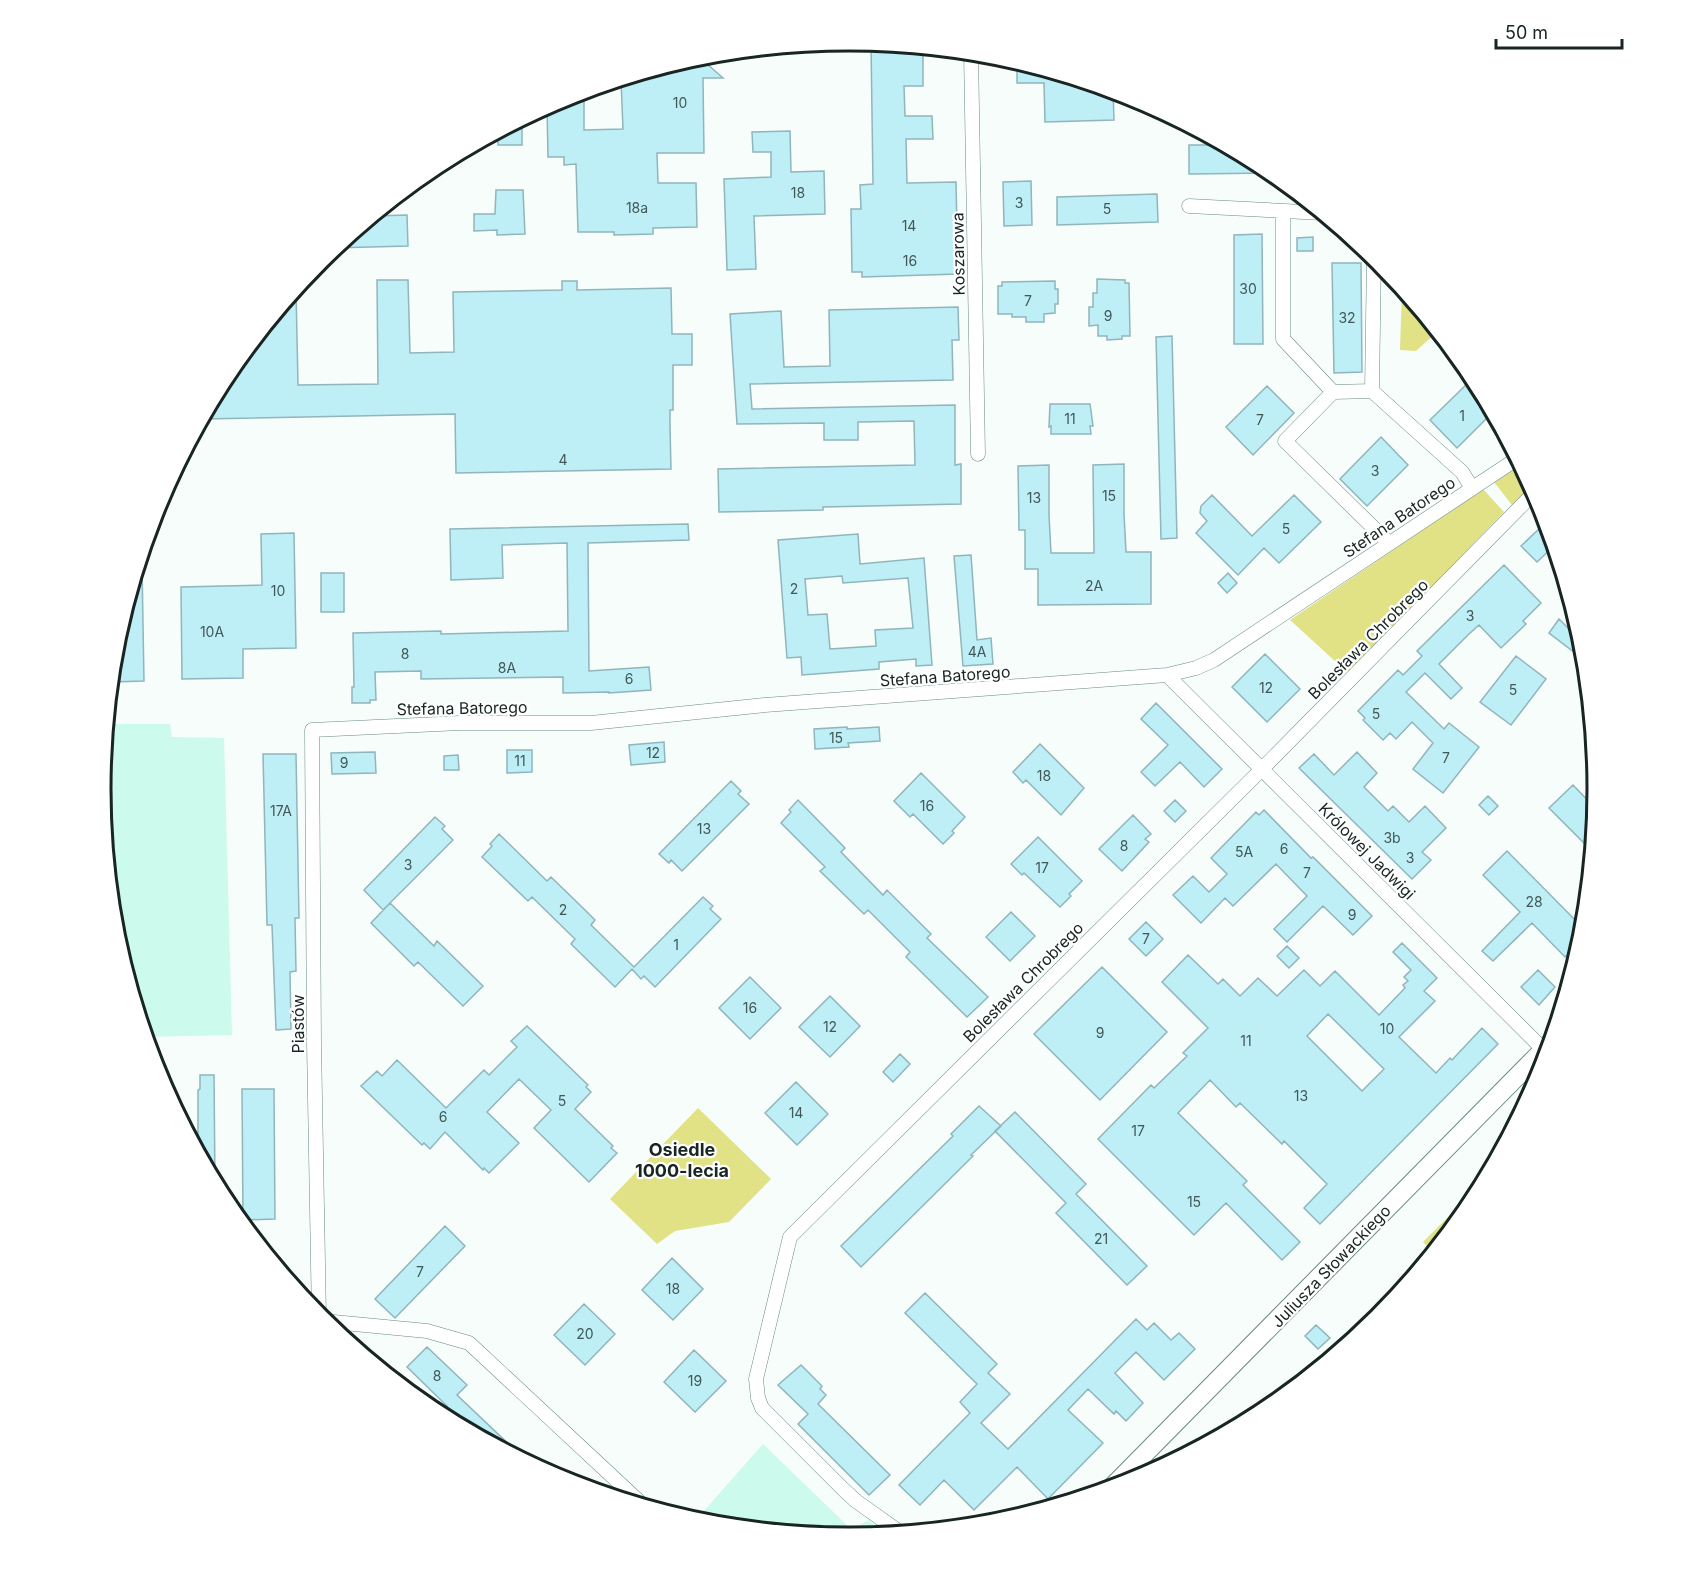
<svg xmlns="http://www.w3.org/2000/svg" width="1700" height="1579" viewBox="0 0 1700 1579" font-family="Inter,sans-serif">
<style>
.built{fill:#ccfaed}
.green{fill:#e0e285}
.building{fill:#beeef6;stroke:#90b5bb;stroke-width:1.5;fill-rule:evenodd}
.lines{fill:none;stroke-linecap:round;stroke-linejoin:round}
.street-casing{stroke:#698b82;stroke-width:15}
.secondary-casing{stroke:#698b82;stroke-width:20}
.street{stroke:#fff;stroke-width:14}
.secondary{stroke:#fff;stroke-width:18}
.labels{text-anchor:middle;stroke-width:4.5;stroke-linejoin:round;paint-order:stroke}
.number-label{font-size:14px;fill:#425757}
.street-label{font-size:16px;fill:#182522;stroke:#fff}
.neighbourhood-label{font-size:18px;font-weight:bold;fill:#182522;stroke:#fff}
.rim{fill:none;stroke:#182522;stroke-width:3}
</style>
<rect width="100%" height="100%" fill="#f6fdfb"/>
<!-- built -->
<path class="built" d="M107,724H170L172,737L224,738L232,1035L146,1037L115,935L101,789Z
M763,1444L852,1530L868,1520L888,1535L850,1538L704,1524L695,1521Z"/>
<!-- green -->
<path class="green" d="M1402,288L1438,331L1416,351L1400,350Z
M1517,468L1524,469L1532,486L1512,505L1494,482Z
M1483,489L1504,512L1348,673L1290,620Z
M698,1108L771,1179L729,1222L675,1231L657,1244L610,1199Z
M1489,1176L1473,1206L1434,1253L1423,1242Z"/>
<!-- building -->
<path class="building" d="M871,43L903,46V49H923V86H904L905,116H932L933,139H906L907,183L956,182L958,274L862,277V272H852L851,209H861L860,185L873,184Z
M699,57L723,78H703L704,153H657L658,183H696L697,227L653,228V234L614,235V232H578L576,164L564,165V157H548L547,106L564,97L584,91V130L623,129L621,80L633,76H657V69Z
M1017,61L1113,91L1114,120L1045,122L1044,83H1017Z
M522,120V145H498V133Z
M790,131L791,172L824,171L825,214L754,216L756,269L727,270L724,179L771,177V152H753L752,132Z
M1189,145H1226L1266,167L1274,173L1189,174Z
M1031,181L1032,225L1004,226L1003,182Z
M496,190H523L525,234L497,235V230L474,231V214H495Z
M1157,194L1158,222L1057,225V197Z
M407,215L408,246L334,248L373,216Z
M1262,234L1263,344H1234V235Z
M1313,237V251H1297V238Z
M1332,263H1361L1362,372L1334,373Z
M1097,279L1125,280V283H1129L1130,336H1122V339L1107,340V336H1098V325L1089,326V307H1093V293H1097Z
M377,280H408L410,353L454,352L453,292L562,290V281H577V290L671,288L672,334H692V365H673V410H670V427L671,469L456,473L455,414L203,419L227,373L296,289L298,385L378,384Z
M1055,281V289H1058V304H1055V313L1044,314V322H1026V317H1012V314H998V286H1002V282Z
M958,307L959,340H952L953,380L750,384L752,409L955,405V465L961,464V504L823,507V510L719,512L718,469L915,465L914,421L858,422V440H824V423L737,424L730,314L781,311L784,367L830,366L829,310Z
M1172,336L1177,538L1161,539L1156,337Z
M1472,379L1481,388L1493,412L1457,448L1430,420Z
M1267,386L1294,413L1253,455L1226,427Z
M1050,404H1090L1093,426H1090L1091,434H1051V426L1049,427Z
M1381,437L1408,465L1367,506L1340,479Z
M1124,464V514L1126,552H1151V604L1038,605V569H1025V530H1019L1018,466L1049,465V515L1051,553H1094L1093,465Z
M1212,495L1252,536L1294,495L1321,522L1279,563L1264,548L1238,575L1196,533L1207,521L1200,513L1201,506Z
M688,524L689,540L588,543L589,671L649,667L651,690L609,693V692L563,693V677L421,679V671L375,672L376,700H370V703H352V687H354L353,633L441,631V634L568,631L567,543L502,545L503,578L451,580L450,529Z
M1540,528L1555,545L1537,562L1521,546Z
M294,533L296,648L243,649V678L182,679L181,587L262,585L261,534Z
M858,534L860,564L924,558L932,665L916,666V659L879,662V669L802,675L801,657L787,658L778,540ZM842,576L843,583L908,578L913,628L875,630L876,646L830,649L827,614L808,615L805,579Z
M971,555L977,640L991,638L993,664L963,666L954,556Z
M139,565L142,566L144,681L112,682L115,643Z
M1504,565L1541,603L1523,621L1526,624L1501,648L1479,625L1469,634L1439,664L1462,688L1451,699L1425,673L1406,692L1444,729L1449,723L1479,747L1443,793L1413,769L1433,743L1412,722L1396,739L1390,733L1383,740L1363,720L1365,718L1358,711L1398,670L1403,675L1422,656L1417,651Z
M321,573H344V612H321Z
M1228,573L1237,583L1227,593L1218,583Z
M1559,619L1568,628L1577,619L1585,649L1579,656L1549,633Z
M1265,654L1300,689L1267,722L1232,687Z
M1516,656L1546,679L1511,725L1480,702Z
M1156,703L1222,769L1204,787L1180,762L1155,786L1141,772L1168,745L1141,719Z
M847,727V729L879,727L880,741L848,743L849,747L815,749L814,729Z
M664,742L665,762L631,765L629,745Z
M1040,744L1084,788L1061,815L1026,780L1023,783L1013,772Z
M507,750H532V772L507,773Z
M375,752L376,773L332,774L331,753Z
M1357,752L1377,773L1364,787L1388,811L1393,806L1409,822L1425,806L1446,828L1422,852L1431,860L1412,879L1299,768L1314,754L1334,775Z
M263,754H296L299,918H295L296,971L290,972L291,1029L276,1030L272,925H267Z
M458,755L459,770H444V756Z
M921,773L965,817L952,831L954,833L943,844L913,814L910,817L894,801Z
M731,781L741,791L738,794L749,804L682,871L671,860L669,863L659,854Z
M1573,785L1597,810L1593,852L1549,808Z
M1488,796L1498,806L1489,815L1479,805Z
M798,800L845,848L841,852L883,895L887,890L931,934L927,938L988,997L967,1017L906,957L910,952L868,910L864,914L820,871L825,867L781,823L791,812L789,810Z
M1175,800L1186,811L1175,822L1164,811Z
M1264,810L1311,858L1313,857L1372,916L1353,935L1323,906L1287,942L1274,929L1307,896L1276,864L1233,906L1225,898L1201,923L1173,895L1193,876L1209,892L1227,874L1211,858L1256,812L1259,815Z
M1133,815L1151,834L1145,839L1149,842L1122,871L1099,849Z
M435,817L445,826L442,829L453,840L383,910L364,890Z
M499,834L547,881L551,877L582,907L595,920L591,925L634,967L703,897L713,906L710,909L721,919L655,987L644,976L641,979L632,969L615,987L571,944L575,939L532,897L528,901L482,857L492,846L490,844Z
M1038,837L1082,881L1069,894L1071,896L1060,907L1024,873L1022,875L1011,864Z
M1507,851L1585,930L1584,938L1565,957L1532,923L1493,961L1482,951L1520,912L1483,875Z
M390,903L434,946L437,941L483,986L463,1006L418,962L414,966L371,923Z
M1011,912L1035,936L1010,961L986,937Z
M1146,922L1163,939L1146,956L1129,939Z
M1402,943L1437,978L1424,991L1435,1001L1399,1037L1436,1073L1450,1058L1452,1060L1482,1028L1498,1044L1320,1224L1304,1208L1327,1184L1284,1141L1282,1144L1240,1103L1236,1107L1210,1080L1178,1113L1247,1181L1243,1185L1300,1242L1282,1260L1226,1203L1194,1235L1098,1139L1151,1085L1154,1088L1187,1056L1183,1053L1208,1028L1162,982L1188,955L1218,984L1223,979L1240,996L1258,978L1277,996L1304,970L1320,986L1335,971L1379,1015L1405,988L1403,985L1408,981L1404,977L1411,970L1393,952ZM1328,1014L1384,1069L1362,1091L1307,1036Z
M1287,946L1299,958L1289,968L1277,956Z
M1102,967L1167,1032L1100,1100L1034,1034Z
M1538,970L1555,987L1539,1005L1521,987Z
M750,977L781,1008L750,1039L719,1008Z
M830,996L860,1026L830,1057L799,1027Z
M527,1026L588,1085L586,1087L591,1092L575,1109L613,1146L611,1148L617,1153L589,1182L534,1128L551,1110L519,1079L487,1112L519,1143L489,1173L484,1168L483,1170L445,1132L430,1149L424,1143L422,1145L361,1086L377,1071L382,1076L397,1060L446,1108L484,1070L489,1075L517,1047L511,1041Z
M900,1054L910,1064L893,1082L883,1072Z
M200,1075H214L215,1182L198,1151V1090L200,1089Z
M796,1082L828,1114L797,1145L765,1113Z
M242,1089H274L275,1219L243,1220Z
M979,1106L1001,1126L971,1155L973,1156L861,1267L841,1246L953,1136L951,1134Z
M1015,1112L1086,1184L1076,1194L1147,1266L1127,1285L1056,1213L1066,1203L995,1131Z
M445,1226L465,1246L395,1318L375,1299Z
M672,1258L703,1289L673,1320L642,1290Z
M925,1293L997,1364L988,1373L1010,1394L981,1423L1008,1449L1136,1319L1147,1330L1154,1323L1171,1340L1179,1333L1195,1349L1164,1380L1136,1352L1115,1373L1143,1403L1126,1421L1116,1411L1114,1414L1088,1389L1068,1410L1103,1443L1048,1499L1017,1467L974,1510L944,1480L920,1505L899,1485L970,1413L960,1402L977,1384L905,1313Z
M584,1304L615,1334L585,1365L554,1335Z
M1316,1325L1330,1338L1318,1349L1305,1336Z
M427,1347L467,1385L457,1395L517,1452L515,1455L439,1415L447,1406L407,1367Z
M694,1350L726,1381L695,1412L664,1382Z
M801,1365L822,1386L820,1389L826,1395L818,1404L890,1475L869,1495L798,1424L808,1414L778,1385Z"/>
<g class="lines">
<defs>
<path id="street" d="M971,52L978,454
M1189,206L1323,213
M1283,211V339L1333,392
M1372,391L1374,255
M1389,543L1285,441L1333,392L1372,391L1462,472L1472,488
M1167,675L1544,1050
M319,1318L314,1043L312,730L460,723H591L765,705L1167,675L1196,668L1214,660L1518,458
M323,1321L427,1331L469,1343L644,1506
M901,1533L856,1501L844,1490L762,1408L758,1398L756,1379L790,1237L1261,770L1536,491"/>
<path id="secondary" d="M1109,1490L1552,1041"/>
</defs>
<!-- street casing -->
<use href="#street" class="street-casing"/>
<!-- secondary casing -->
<use href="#secondary" class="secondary-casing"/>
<!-- street -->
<use href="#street" class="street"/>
<!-- secondary -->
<use href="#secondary" class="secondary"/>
</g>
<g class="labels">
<!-- number labels -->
<g class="number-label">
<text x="680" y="108">10</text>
<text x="798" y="198">18</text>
<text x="1019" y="208">3</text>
<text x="637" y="213">18a</text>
<text x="1107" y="214">5</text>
<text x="909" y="231">14</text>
<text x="910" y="266">16</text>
<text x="1248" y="294">30</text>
<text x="1028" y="306">7</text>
<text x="1108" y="321">9</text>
<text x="1347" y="323">32</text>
<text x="1462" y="421">1</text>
<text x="1070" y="424">11</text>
<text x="1260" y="425">7</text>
<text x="563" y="465">4</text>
<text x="1375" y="476">3</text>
<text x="1109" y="501">15</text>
<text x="1034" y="503">13</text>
<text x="1286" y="534">5</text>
<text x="1094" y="591">2A</text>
<text x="794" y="594">2</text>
<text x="278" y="596">10</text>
<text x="1470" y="621">3</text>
<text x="212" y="637">10A</text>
<text x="977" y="657">4A</text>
<text x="405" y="659">8</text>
<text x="507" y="673">8A</text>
<text x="629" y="684">6</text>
<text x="1266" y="693">12</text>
<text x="1513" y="695">5</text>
<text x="1376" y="719">5</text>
<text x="836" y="743">15</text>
<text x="653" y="758">12</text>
<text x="1446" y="763">7</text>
<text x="520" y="766">11</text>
<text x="344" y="768">9</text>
<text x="1044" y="781">18</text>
<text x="927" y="811">16</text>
<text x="281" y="816">17A</text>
<text x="704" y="834">13</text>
<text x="1392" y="843">3b</text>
<text x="1124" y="851">8</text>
<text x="1284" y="854">6</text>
<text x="1244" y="857">5A</text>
<text x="1410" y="863">3</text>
<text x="408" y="870">3</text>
<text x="1042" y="873">17</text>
<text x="1307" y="878">7</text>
<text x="1534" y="907">28</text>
<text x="563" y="915">2</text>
<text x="1352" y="920">9</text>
<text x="1146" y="944">7</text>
<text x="676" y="950">1</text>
<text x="750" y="1013">16</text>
<text x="830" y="1032">12</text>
<text x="1387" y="1034">10</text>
<text x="1100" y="1038">9</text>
<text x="1246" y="1046">11</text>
<text x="1301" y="1101">13</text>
<text x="562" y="1106">5</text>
<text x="796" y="1118">14</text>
<text x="443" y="1122">6</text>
<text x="1138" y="1136">17</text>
<text x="1194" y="1207">15</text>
<text x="1101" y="1244">21</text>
<text x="420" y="1277">7</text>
<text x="673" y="1294">18</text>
<text x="585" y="1339">20</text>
<text x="437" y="1381">8</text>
<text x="695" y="1386">19</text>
</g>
<!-- street labels -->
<g class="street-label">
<text transform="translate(958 254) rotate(-91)" y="6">Koszarowa</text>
<text transform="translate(1399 517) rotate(-34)" y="6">Stefana Batorego</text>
<text transform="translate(1368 639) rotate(-45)" y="6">Bolesława Chrobrego</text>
<text transform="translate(945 676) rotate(-4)" y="6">Stefana Batorego</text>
<text transform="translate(462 708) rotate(-1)" y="6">Stefana Batorego</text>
<text transform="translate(1367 851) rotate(45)" y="6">Królowej Jadwigi</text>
<text transform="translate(1023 982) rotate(-45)" y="6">Bolesława Chrobrego</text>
<text transform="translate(298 1024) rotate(-90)" y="6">Piastów</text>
<text transform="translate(1331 1266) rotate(-46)" y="6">Juliusza Słowackiego</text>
</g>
<!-- neighbourhood labels -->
<g class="neighbourhood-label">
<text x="682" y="1156">Osiedle<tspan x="682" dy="21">1000-lecia</tspan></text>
</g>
</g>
<!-- crop -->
<path d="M0 0H1700V1579H0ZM111 789a738 738 0 1 1 1476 0a738 738 0 1 1-1476 0Z" fill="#fff" fill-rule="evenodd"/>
<path class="rim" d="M111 789a738 738 0 1 1 1476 0a738 738 0 1 1-1476 0Z"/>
<!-- scale -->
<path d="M1496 39v9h126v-9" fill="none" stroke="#182522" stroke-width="3"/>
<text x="1505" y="39" font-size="18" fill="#182522" stroke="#ffffff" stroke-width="4.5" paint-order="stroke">50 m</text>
</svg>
